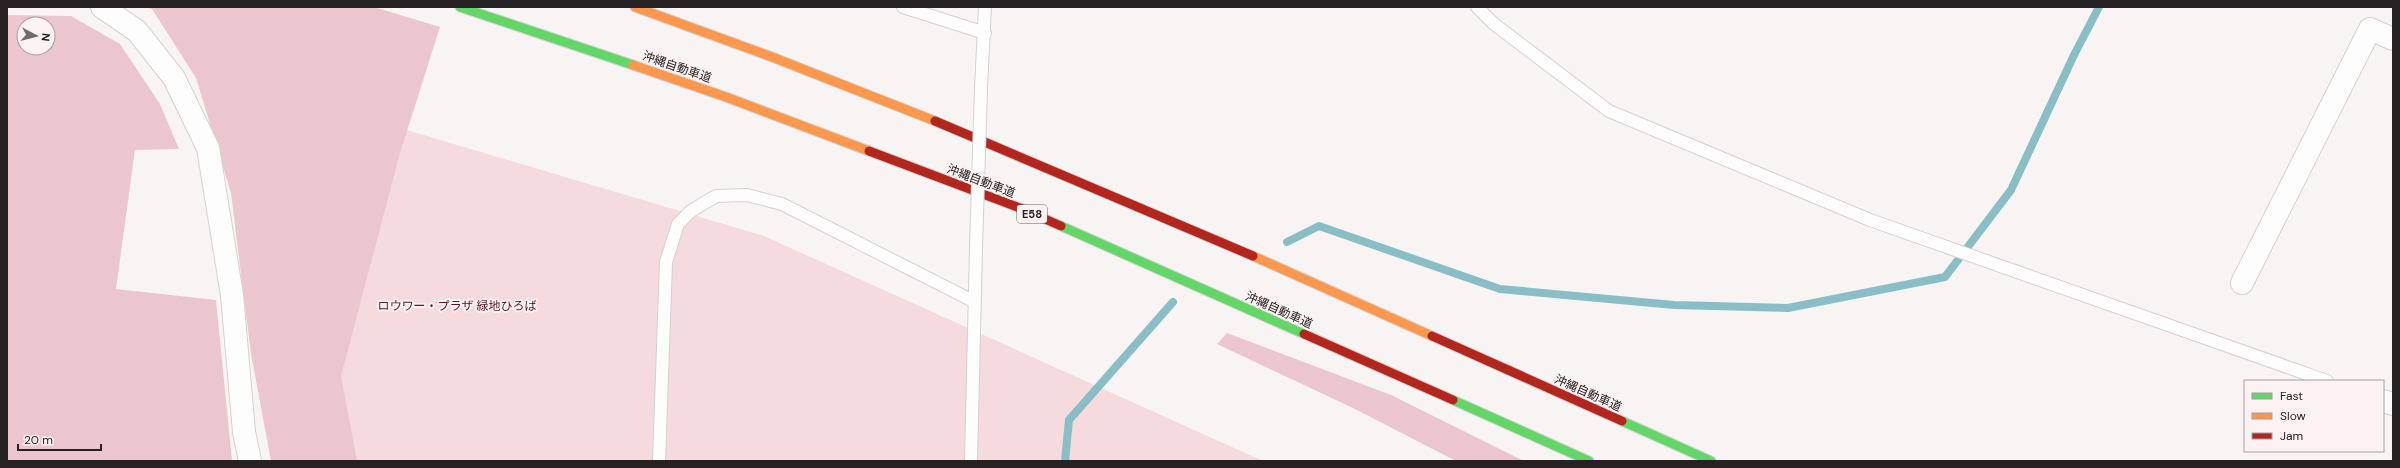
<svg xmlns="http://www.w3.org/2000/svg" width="2400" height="468" viewBox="0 0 2400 468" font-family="'DM Sans','Noto Sans JP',sans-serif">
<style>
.green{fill:#f5dade}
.forest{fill:#ecc6ce;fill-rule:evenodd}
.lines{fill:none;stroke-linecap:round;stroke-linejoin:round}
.stream{stroke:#8abec7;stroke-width:8}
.lane-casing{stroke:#d5d1d1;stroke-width:14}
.street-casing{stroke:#d5d1d1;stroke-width:24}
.fast-casing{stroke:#d5d1d1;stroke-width:11}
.slow-casing{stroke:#d5d1d1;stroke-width:11}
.jam-casing{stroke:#d5d1d1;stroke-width:11}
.lane{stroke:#fefdfd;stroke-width:12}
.street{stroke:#fefdfd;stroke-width:22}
.fast{stroke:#63d668;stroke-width:9}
.slow{stroke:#ff974d;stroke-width:9}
.jam{stroke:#b3261e;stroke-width:9}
.lane-bridge-casing{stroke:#d5d1d1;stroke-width:14;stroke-linecap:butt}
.lane-bridge{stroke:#fefdfd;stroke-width:12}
.labels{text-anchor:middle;stroke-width:4;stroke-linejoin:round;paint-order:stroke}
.shield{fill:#fcf1f3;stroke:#666061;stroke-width:1}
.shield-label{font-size:11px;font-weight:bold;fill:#262223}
.street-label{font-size:12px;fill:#262223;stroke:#fcf1f3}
.park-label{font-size:12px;fill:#5f142d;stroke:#fcf1f3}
</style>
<rect width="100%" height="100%" fill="#f9f4f4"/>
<!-- green -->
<path class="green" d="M309,101L764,236L1263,461H309Z"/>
<!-- forest -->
<path class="forest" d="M144,7H374L440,27L400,153L341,376L357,461H271L251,354L231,193L196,78L152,9Z
M7,15L71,16L120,44L160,104L179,149L135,150L116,289L216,300L232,461H7ZM24,24H48V48H24Z
M1227,333L1391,395L1524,461H1456L1355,409L1217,344Z"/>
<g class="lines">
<!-- stream -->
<path class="stream" d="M1287,242L1319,226L1500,289L1674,305L1788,308L1945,277L2011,190L2074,55L2099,7
M1065,461L1069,420L1173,302"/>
<defs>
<path id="lane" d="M903,7L985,33
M1477,7L1494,24L1609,111L1870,220L2327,381
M981,88L985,7
M659,461L666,262L678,224L691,211L716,196L747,195L782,204L975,302
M971,461L976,247"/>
<path id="street" d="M102,7L137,31L174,78L208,148L232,295L244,432L250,461
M2242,283L2370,29L2393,39
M2383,401L2393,404"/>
<path id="fast" d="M460,7L633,65
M1061,226L1304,334
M1453,400L1589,461
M1622,421L1711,461"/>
<path id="slow" d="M635,7L772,57L935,121
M633,65L726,97L869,151
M1253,256L1432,336"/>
<path id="jam" d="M935,121L1253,256
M869,151L1020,208L1061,226
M1304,334L1453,400
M1432,336L1622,421"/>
</defs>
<!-- lane casing -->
<use href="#lane" class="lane-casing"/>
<!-- street casing -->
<use href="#street" class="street-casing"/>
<!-- fast casing -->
<use href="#fast" class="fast-casing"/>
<!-- slow casing -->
<use href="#slow" class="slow-casing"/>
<!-- jam casing -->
<use href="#jam" class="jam-casing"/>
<!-- lane -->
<use href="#lane" class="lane"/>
<!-- street -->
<use href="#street" class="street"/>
<!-- fast -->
<use href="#fast" class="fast"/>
<!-- slow -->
<use href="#slow" class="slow"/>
<!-- jam -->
<use href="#jam" class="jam"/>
<defs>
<path id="lane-bridge" d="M976,247L981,88"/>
</defs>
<!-- lane-bridge casing -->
<use href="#lane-bridge" class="lane-bridge-casing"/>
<!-- lane-bridge -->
<use href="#lane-bridge" class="lane-bridge"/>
</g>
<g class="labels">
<!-- shield labels -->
<rect class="shield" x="1017" y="205" width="30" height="18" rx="3"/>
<g class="shield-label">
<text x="1032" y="218">E58</text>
</g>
<!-- street labels -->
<g class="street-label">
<text transform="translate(677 67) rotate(19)" y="4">沖縄自動車道</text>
<text transform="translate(981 181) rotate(21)" y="4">沖縄自動車道</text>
<text transform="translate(1279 310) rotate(24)" y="4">沖縄自動車道</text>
<text transform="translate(1588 393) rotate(24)" y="4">沖縄自動車道</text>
</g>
<!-- park labels -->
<g class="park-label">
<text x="457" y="310">ロウワー・プラザ 緑地ひろば</text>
</g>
</g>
<!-- border -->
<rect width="2400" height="468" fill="none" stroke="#262223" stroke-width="16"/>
<!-- legend -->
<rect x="2244" y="380" width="140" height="72" fill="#fcf1f3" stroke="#a69ea0"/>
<rect x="2252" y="393" width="20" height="6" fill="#63d668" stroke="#a69ea0"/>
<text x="2280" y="400" font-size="12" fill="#262223">Fast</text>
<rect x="2252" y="413" width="20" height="6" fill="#ff974d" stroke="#a69ea0"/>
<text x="2280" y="420" font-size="12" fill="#262223">Slow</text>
<rect x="2252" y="433" width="20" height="6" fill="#b3261e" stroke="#a69ea0"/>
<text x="2280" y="440" font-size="12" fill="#262223">Jam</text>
<!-- north arrow -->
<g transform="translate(36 36) rotate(97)"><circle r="19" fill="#fcf1f3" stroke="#a69ea0"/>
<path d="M0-3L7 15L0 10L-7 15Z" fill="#706c6c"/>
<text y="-6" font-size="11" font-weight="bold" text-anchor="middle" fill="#262223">N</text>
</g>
<!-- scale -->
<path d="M18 444v6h83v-6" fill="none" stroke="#262223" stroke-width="2"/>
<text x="24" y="444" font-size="12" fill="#262223" stroke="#fcf1f3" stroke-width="3" paint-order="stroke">20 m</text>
</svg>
